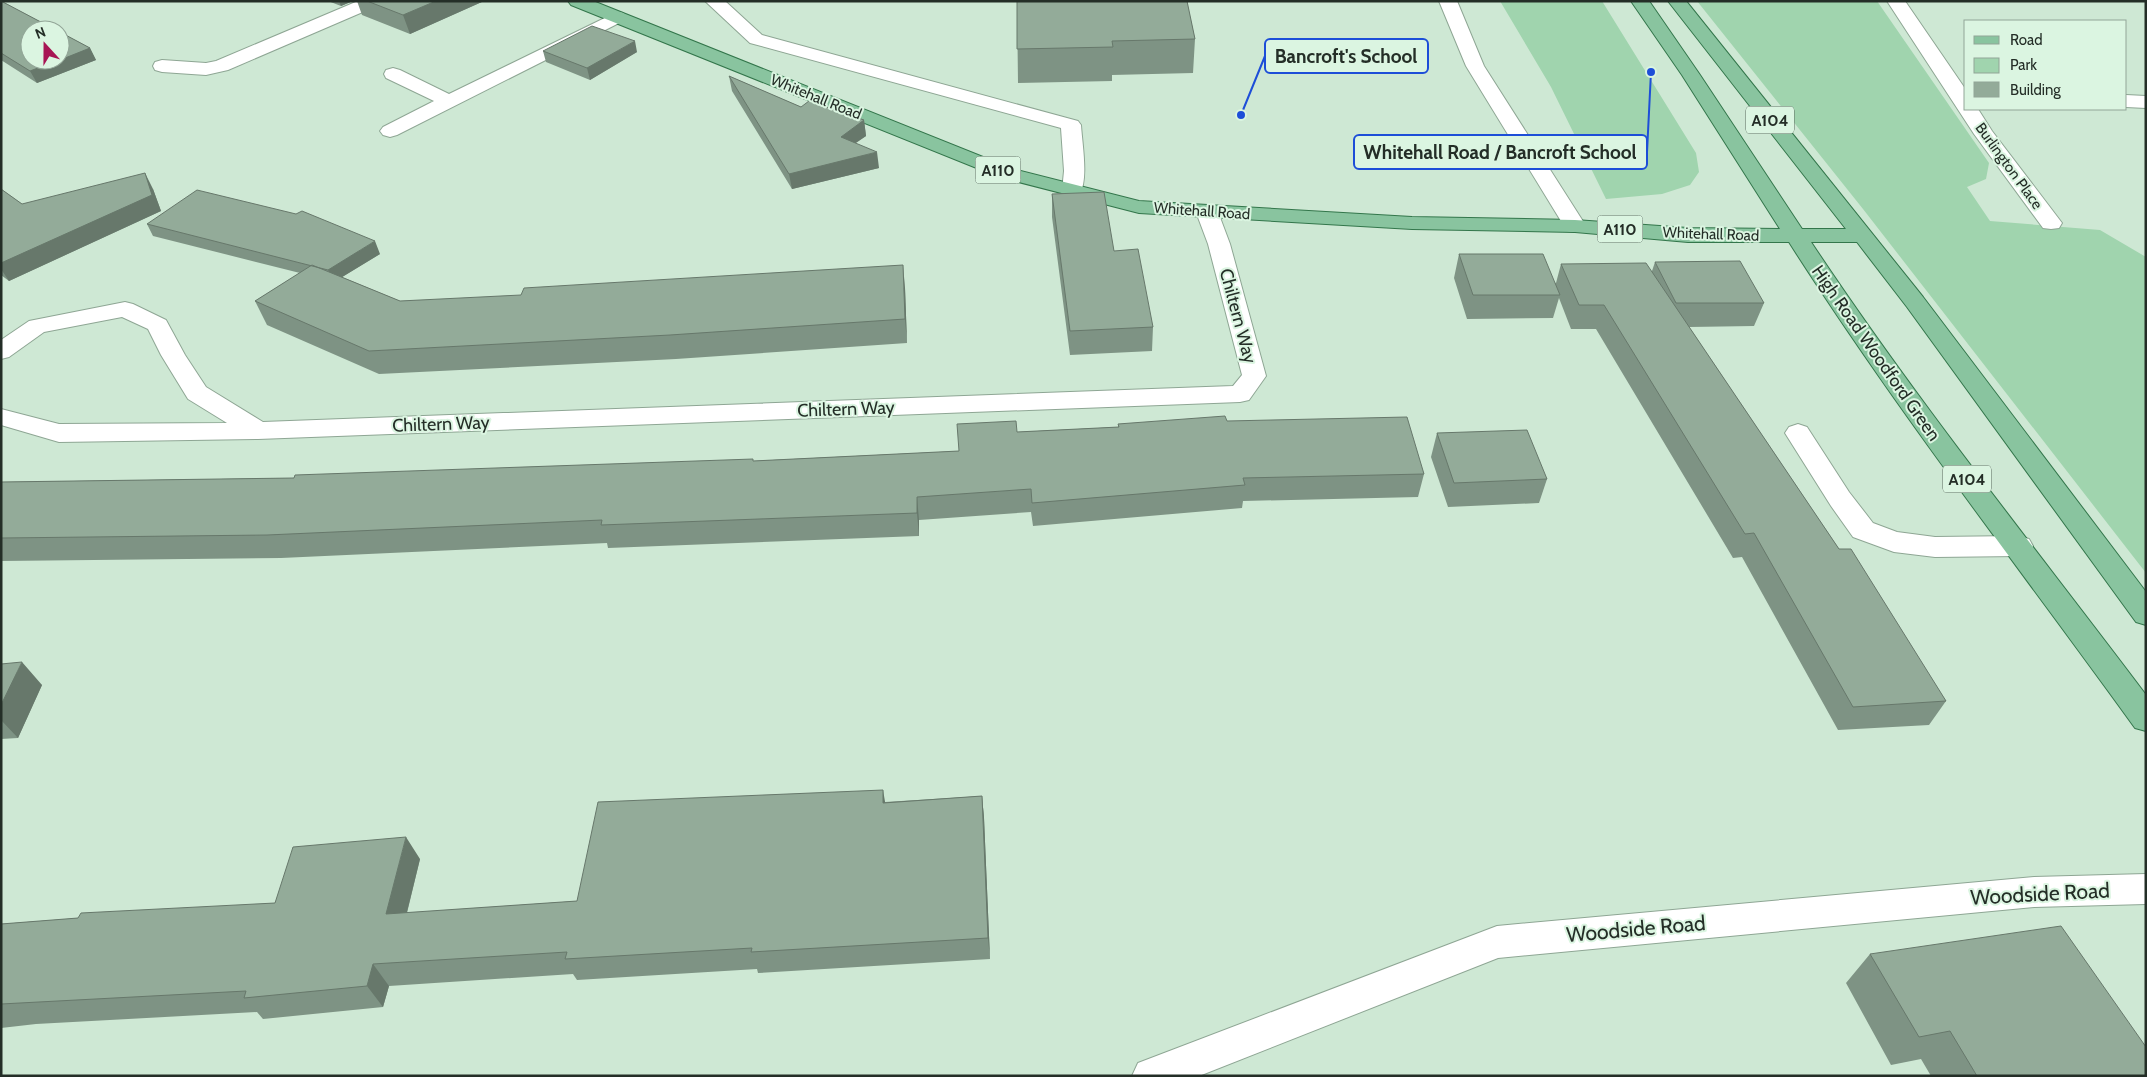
<svg xmlns="http://www.w3.org/2000/svg" width="2147" height="1077" viewBox="0 0 2147 1077" font-family="Cabin,sans-serif">
<style>
.green{fill:#a0d4ae}
.lines{fill:none;stroke-linecap:round;stroke-linejoin:round}
.minor-casing{stroke:#8ea694;stroke-width:2}
.major-casing{stroke:#33764b;stroke-width:2}
.minor{fill:#fff;fill-rule:evenodd}
.major{fill:#89c49f;fill-rule:evenodd}
.wall{fill:#7e9384}
.shaded-wall{fill:#67786b}
.building{fill:#93ab99;stroke:#67786b}
.labels{text-anchor:middle;stroke-width:4;stroke-linejoin:round;paint-order:stroke}
.far-street-label{font-size:15px;fill:#242e27;stroke:#dbf5e1}
.shield{fill:#dbf5e1;stroke:#5b6a5f;stroke-width:1}
.shield-label{font-size:16px;font-weight:bold;fill:#242e27}
.street-label{font-size:18px;fill:#242e27;stroke:#dbf5e1}
.near-street-label{font-size:21px;fill:#242e27;stroke:#dbf5e1}
.leader{fill:none;stroke:#1d4ed8;stroke-width:2}
.callout-dot{fill:#1d4ed8;stroke:#dbf5e1;stroke-width:2}
.callout{fill:#dbf5e1;stroke:#1d4ed8;stroke-width:2}
.callout-label{font-size:19px;text-anchor:middle;font-weight:bold;fill:#242e27}
</style>
<rect width="100%" height="100%" fill="#cee8d4"/>
<!-- green -->
<path class="green" d="M1500,1H1602L1696,153L1699,172L1690,185L1662,194L1606,199L1551,87Z
M1697,1H1877L1989,163L1986,179L1967,187L1990,221L2100,230L2146,257V573L1863,209Z"/>
<g class="lines">
<defs>
<path id="minor" d="M358,1H382L379,5L228,70L206,75L162,72L155,70L153,66L155,62L162,60L206,63L216,61Z
M705,1H725L762,35L1078,121L1081,125C1082,143 1089,181 1079,195L1072,197L1065,195L1062,191L1064,171L1061,128L750,43Z
M1439,1H1457L1484,66L1586,226L1583,231L1575,232L1567,231L1564,226L1466,66Z
M1887,1H1905L1966,90V109H1978L1992,131L2062,223L2059,228L2051,229L2043,228L1974,134Z
M617,12L623,13L626,17L623,21L397,135L390,137L383,135L380,131L383,127L434,101L386,78L384,74L386,70L393,68L400,70L449,94Z
M2126,95L2146,96V108L2126,107Z
M1207,206L1215,207L1218,212L1230,244L1266,376L1249,400L1240,402L258,439L59,442L1,425V409L59,424L227,423L188,399L161,355L148,329L122,317L44,332L9,357L1,359V340L29,321L125,302L133,304L166,320L185,355L206,387L263,422L1233,386L1242,375L1208,244L1196,212L1199,207Z
M1798,424L1807,427L1849,492L1873,523L1897,532L1935,537L2019,536L2029,539L2033,546L2029,553L2019,556L1935,557L1894,552L1853,537L1831,506L1785,433L1789,427Z
M2146,874V904L2034,907L1498,958L1199,1076H1132L1138,1063L1497,926L2034,877Z"/>
<path id="major" d="M568,1H593L1013,169L1139,201L1412,217L1575,220L1688,228L1780,229L1682,75L1631,1H1649L1700,75L1802,229H1846L1668,1H1686L1923,297L2146,592V625L2136,622L1907,307L1857,242H1811C1915,399 2033,545 2146,695V731L2135,728C2019,567 1896,410 1789,242H1688L1575,232L1412,229L1139,213L999,177L571,5Z"/>
</defs>
<!-- minor casing -->
<use href="#minor" class="minor-casing"/>
<!-- major casing -->
<use href="#major" class="major-casing"/>
<!-- minor -->
<use href="#minor" class="minor"/>
<!-- major -->
<use href="#major" class="major"/>
</g>
<!-- wall -->
<path class="wall" d="M1,1L90,48L96,60L37,83L1,60Z
M328,1H353L341,6Z
M357,1H484L410,34L362,15Z
M1017,1H1188V7L1195,39L1193,73L1112,75V81L1018,83Z
M543,51L637,52L590,80L546,62Z
M729,76L801,107L864,120L866,136L855,143L879,168L792,189L732,91Z
M1,189L22,204L153,189L161,211L9,281L1,275Z
M1052,194L1114,251L1153,327L1152,351L1070,355L1052,217Z
M147,224L380,254L342,277L400,301L905,288L907,343L676,359L379,374L267,325L255,301L300,273L153,236Z
M1459,254L1556,283L1561,264L1652,271L1655,262L1764,303L1754,326L1689,327L1839,549L1946,701L1929,725L1838,730L1742,557L1733,558L1596,329H1571L1559,298L1553,318L1467,319L1454,278Z
M1227,421L1424,474L1418,497L1243,501L1242,508L1033,526L1031,512L919,520V536L608,548L607,543L281,558L1,561V482L294,478L753,461L959,451L1017,432L1118,427V424Z
M1437,433L1547,479L1539,503L1448,507L1431,457Z
M1,664L42,685L18,738L1,739Z
M982,796L984,818L990,959L758,973L757,969L577,980L573,974L389,986L383,1007L263,1019L257,1012L36,1024L1,1028V924L275,903L420,859L407,913L577,901L885,802Z
M1870,954L2146,1076H1931L1921,1059L1891,1065L1846,983Z"/>
<!-- shaded-wall -->
<path class="shaded-wall" d="M339,1H353L341,6Z
M436,1H484L410,34L403,15Z
M635,41L637,52L590,80L587,68Z
M90,48L96,60L37,83L30,71Z
M864,120L866,136L843,152L841,137Z
M877,152L879,168L792,189L789,174Z
M145,173L153,189L161,211L9,281L1,269V263Z
M375,241L380,254L334,282L328,270Z
M903,265L905,288L907,343L905,319Z
M917,497L919,520V536L917,513Z
M22,662L42,685L18,738L1,720V705Z
M883,790L887,813L883,803Z
M982,796L984,818L990,959L988,938Z
M406,837L420,859L401,936L386,914Z
M373,964L389,986L383,1007L367,986Z"/>
<!-- building -->
<path class="building" d="M1,1L56,30H30V60H59L30,71L1,53Z
M367,1H436L403,15Z
M1017,1H1187L1195,39L1112,41L1113,47L1017,49Z
M592,26L635,41L587,68L543,51Z
M60,32L90,48L60,60Z
M729,76L801,107L809,101L864,120L841,137L877,152L789,174Z
M145,173L152,195L1,263V189L22,204Z
M197,190L296,214L302,211L375,241L328,270L147,224Z
M1104,192L1114,251L1138,249L1153,327L1070,331L1052,194Z
M1459,254H1543L1560,295H1473Z
M1740,261L1764,303H1676L1655,262Z
M1646,263L1839,549H1851L1946,701L1853,707L1754,533L1745,534L1604,305H1579L1561,264Z
M312,265L400,301L521,295L524,288L903,265L905,319L670,335L369,351L255,301Z
M1225,416L1227,421L1407,417L1424,474L1243,478L1245,485L1032,503L1031,489L917,497V513L601,525L602,520L267,535L1,538V482L294,478L295,475L753,459V461L959,451L957,424L1016,421L1017,432L1119,427L1118,424Z
M1527,430L1547,479L1454,483L1437,433Z
M22,662L1,705V664Z
M883,790V803L982,796L988,938L751,952L752,948L565,959L567,952L373,964L367,986L244,998L246,991L1,1004V924L78,918L81,913L275,903L293,847L406,837L386,914L577,901L598,802Z
M2061,926L2146,1047V1076H1977L1950,1031L1919,1037L1870,954Z"/>
<g class="labels">
<!-- far-street labels -->
<g class="far-street-label">
<text transform="translate(816 97) rotate(22)" y="5">Whitehall Road</text>
<text transform="translate(2009 166) rotate(54)" y="5">Burlington Place</text>
<text transform="translate(1202 211) rotate(4)" y="5">Whitehall Road</text>
<text transform="translate(1711 234) rotate(2)" y="5">Whitehall Road</text>
</g>
<!-- shield labels -->
<g class="shield">
<rect x="1746" y="106.5" width="48" height="27" rx="4"/>
<rect x="975.5" y="156.5" width="45" height="27" rx="4"/>
<rect x="1597.5" y="215.5" width="45" height="27" rx="4"/>
<rect x="1943" y="465.5" width="48" height="27" rx="4"/>
</g>
<g class="shield-label">
<text x="1770" y="126">A104</text>
<text x="998" y="176">A110</text>
<text x="1620" y="235">A110</text>
<text x="1967" y="485">A104</text>
</g>
<!-- street labels -->
<g class="street-label">
<text transform="translate(1238 316) rotate(75)" y="6">Chiltern Way</text>
<text transform="translate(1876 353) rotate(55)" y="6">High Road Woodford Green</text>
<text transform="translate(846 409) rotate(-2)" y="6">Chiltern Way</text>
<text transform="translate(441 424) rotate(-2)" y="6">Chiltern Way</text>
</g>
<!-- near-street labels -->
<g class="near-street-label">
<text transform="translate(2040 894) rotate(-3)" y="7">Woodside Road</text>
<text transform="translate(1636 929) rotate(-5)" y="7">Woodside Road</text>
</g>
</g>
<!-- callouts -->
<path class="leader" d="M1241 115L1265 56M1651 72L1647 152"/>
<g class="callout-dot">
<circle cx="1241" cy="115" r="5"/>
<circle cx="1651" cy="72" r="5"/>
</g>
<g class="callout">
<rect x="1265" y="39" width="163" height="34" rx="5"/>
<rect x="1354" y="135" width="293" height="34" rx="5"/>
</g>
<g class="callout-label">
<text x="1346" y="63">Bancroft's School</text>
<text x="1500" y="159">Whitehall Road / Bancroft School</text>
</g>
<!-- border -->
<rect width="2147" height="1077" fill="none" stroke="#242e27" stroke-width="5"/>
<!-- legend -->
<rect x="1964" y="20" width="162" height="90" fill="#dbf5e1" stroke="#92a597"/>
<rect x="1974" y="36" width="25" height="8" fill="#89c49f" stroke="#92a597"/>
<text x="2010" y="45" font-size="15" fill="#242e27">Road</text>
<rect x="1974" y="58" width="25" height="15" fill="#a0d4ae" stroke="#92a597"/>
<text x="2010" y="70" font-size="15" fill="#242e27">Park</text>
<rect x="1974" y="82" width="25" height="15" fill="#93ab99" stroke="#92a597"/>
<text x="2010" y="95" font-size="15" fill="#242e27">Building</text>
<!-- north arrow -->
<g transform="translate(45 45) rotate(339)"><circle r="24" fill="#dbf5e1" stroke="#92a597"/>
<path d="M0-4L9 19L0 12L-9 19Z" fill="#a71654"/>
<text y="-8" font-size="14" font-weight="bold" text-anchor="middle" fill="#242e27">N</text>
</g>
</svg>
